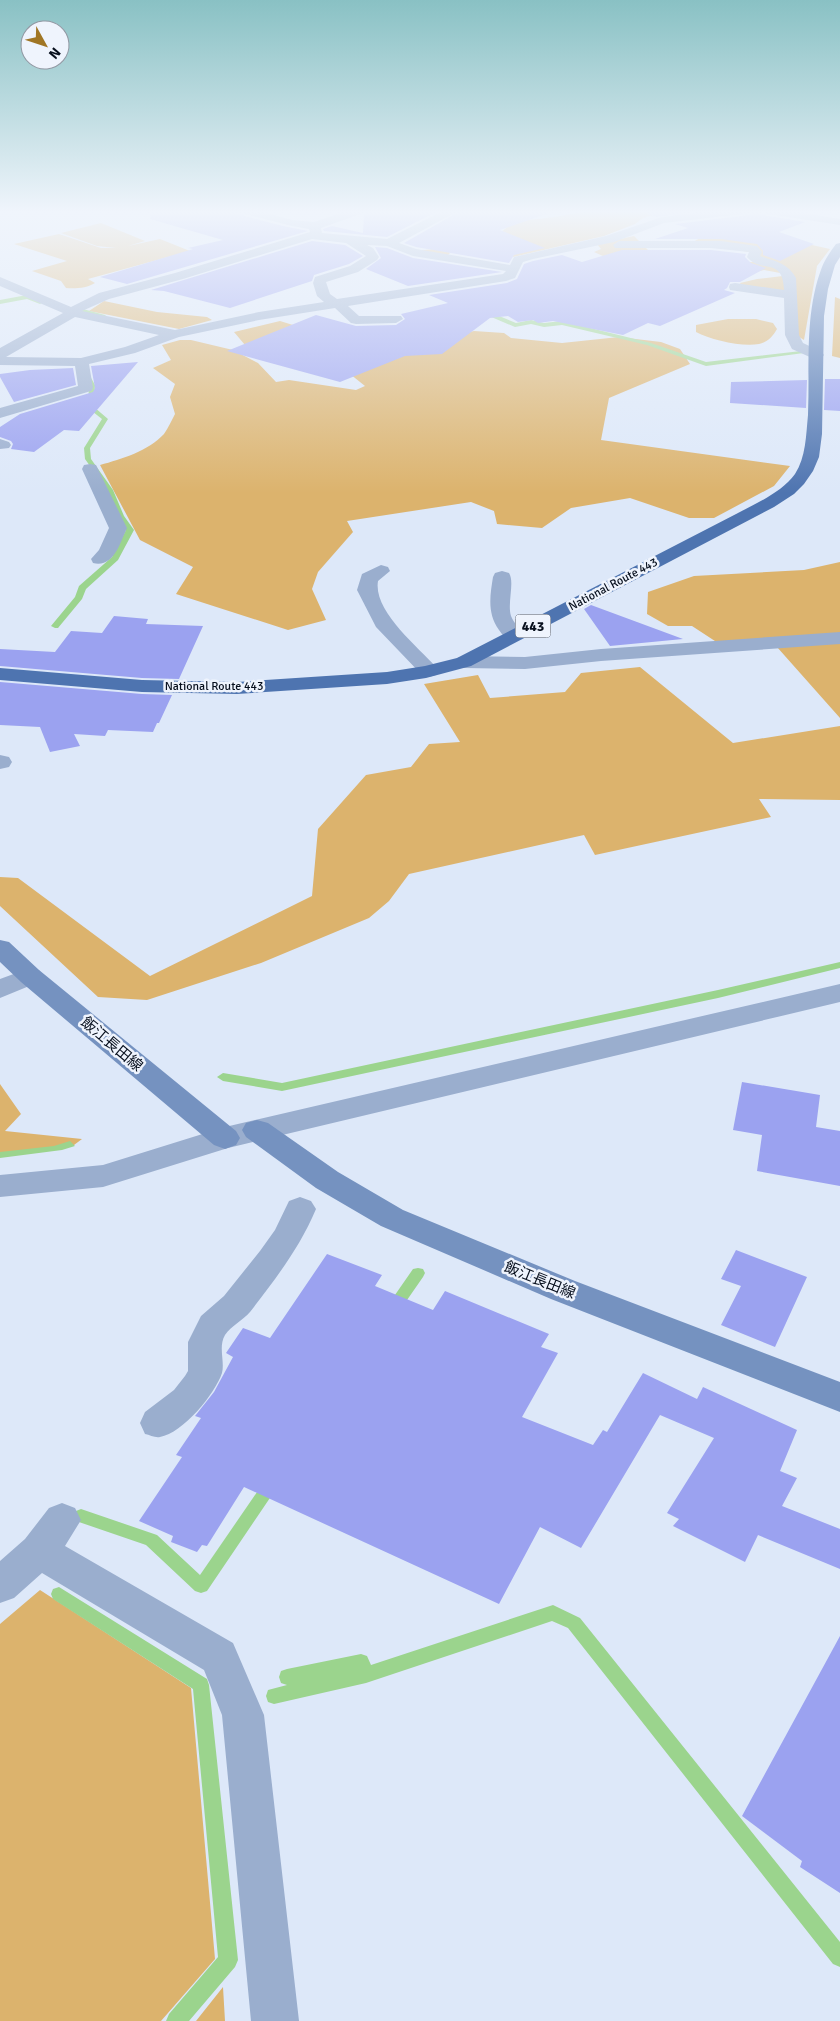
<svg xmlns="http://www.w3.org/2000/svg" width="840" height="2021" viewBox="0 0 840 2021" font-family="Signika,'Noto Sans JP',sans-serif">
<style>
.green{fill:#dcb36d}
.water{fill:#9bd48d}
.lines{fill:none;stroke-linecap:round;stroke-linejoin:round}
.stream{fill:#9bd48d;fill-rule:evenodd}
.building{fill:#9ba2f0}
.minor{fill:#9aaece;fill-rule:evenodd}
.tertiary{fill:#9aaece;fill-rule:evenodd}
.secondary{fill:#7592c0;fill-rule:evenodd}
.trunk{fill:#4e74b0;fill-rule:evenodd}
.labels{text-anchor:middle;stroke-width:5;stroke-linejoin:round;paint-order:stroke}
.far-street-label{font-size:12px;fill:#070f1d;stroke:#eff4fd}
.shield{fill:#eff4fd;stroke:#4d5460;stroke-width:1}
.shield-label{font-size:14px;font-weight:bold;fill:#070f1d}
.street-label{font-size:15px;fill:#070f1d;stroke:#eff4fd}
</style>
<rect width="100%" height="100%" fill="#dde8f9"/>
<!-- green -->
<path class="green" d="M596,210H705L679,214L659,213L643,218L635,224L604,236L513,257L511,251L446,248L450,253L446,257L414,251C434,250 475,243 493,236C502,233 508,225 516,222C526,219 536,220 546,218C563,216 579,212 596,210Z
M101,223L145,241L128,246L160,239L190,251L88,279L95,283C87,288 75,289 66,288L61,281L32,271L67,261L14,244L59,234L101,248H116L97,246L61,233Z
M634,236L651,253L614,261L594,252L601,249L597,244Z
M700,238L794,241L830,249L817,266L804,340L796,335L794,297L743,289L740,283L757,279L791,275L764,270L744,275V262H769L760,259V254L693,242Z
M835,297L840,299V358L832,356Z
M104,301L157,312L207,317L212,320L179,329L89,311Z
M728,319H756L773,323L777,329C773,336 768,342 759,344C741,347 711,340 696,332V325Z
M280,321L306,329L452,336L474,331L504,333L511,338L562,343L619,337L661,342L680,349L690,364L609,398L601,440L790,466L774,486L714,518H689L630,498L571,508L542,528L497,524L494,511L471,502L347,521L353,532L318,572L312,589L326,620L288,630L176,594L193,567L140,540L100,465C122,459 148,451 164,434C168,428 172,420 175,414L170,397L175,384L153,368L171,360L162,345L180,340H191L233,350L258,363L276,382L289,380L356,390L365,386L345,370L245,345L234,332Z
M840,562V635L718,643L692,626H668L647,614L648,592L694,576L804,570Z
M840,642V718L777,647Z
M640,667L733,743L840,726V800L759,799L771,817L595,855L584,835L409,874L389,901L369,918L261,963L147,1000L98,997L0,906V877L18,878L150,976L312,896L318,829L366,775L411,767L429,744L460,742L424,684L478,675L490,698L565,692L581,673Z
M0,1084L21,1114L5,1131L82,1139L74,1145L0,1154Z
M40,1590L191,1688L215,1959L161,2021H0V1624Z
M223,1987L225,2021H196Z"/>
<!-- water -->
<path class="water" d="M70,1141L75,1146L62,1150L0,1158V1152L54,1146Z"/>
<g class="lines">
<!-- stream -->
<path class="stream" d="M27,295L43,302L40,304L27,299L0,304V300Z
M83,309L105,315L106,316L103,318L81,312Z
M485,312L492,313L516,323L531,320L544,323L562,321L651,343L706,362L801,351L804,353L706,366L647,345L562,325L544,327L531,324L515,327L489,316L483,315Z
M88,375L90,376L95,385L94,407L108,419L90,448L91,459L113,490L124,516L134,530L118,560L86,589L82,599L58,628H55L51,626L75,597L79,586L112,557L126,530L116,516L107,490L85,459L84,448L102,419L88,408L89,385L85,377Z
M840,962V968L718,998L282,1091L223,1081L217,1077L223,1073L282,1083L718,990Z
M418,1268L423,1269L425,1273L423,1277L398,1313L393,1314L388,1313L386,1309L388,1305L413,1269Z
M271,1477L276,1479L279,1484L276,1489L207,1591L201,1593L195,1591L146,1545L76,1521L73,1516L76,1511L81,1509L157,1535L200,1575L266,1479Z
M59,1587L207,1679L209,1685L238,1960L235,1967L189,2021H166L169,2014L218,1957L193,1689L53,1599L51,1594L53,1589Z
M553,1605L580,1618L840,1942V1967L833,1964L568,1628L552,1621L366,1683L274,1704L268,1702L266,1696L268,1690L287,1685L281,1683L279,1677L281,1671L287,1669L361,1654L367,1656L371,1665Z"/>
</g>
<!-- building -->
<path class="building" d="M151,210H233L237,214L283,226L308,231L127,284L100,277L193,249L188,248L223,240L150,219Z
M370,210H440L387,237L324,231L323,229L332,226L363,233L364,215Z
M462,210H545L546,214L500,230L545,248L514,255L509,263L416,247L404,243Z
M649,210H701L657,217L648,214Z
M756,212L762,215L805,222L779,232L814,244L780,261L763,255V251L757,244L721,239H655L688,228L675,224L750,215Z
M312,241L345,245L363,256L349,264L314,275L312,281L230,308L164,291L151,290Z
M375,247L387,248L413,258L502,272L408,286L366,269L381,258Z
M622,250H711L746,254L745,257L751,263L766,268L740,282H730L727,288L724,290L735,293L660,326L648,323L623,335L553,321L538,323L533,320L518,322L508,316L490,318L442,354L405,356L340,382L227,351L316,315L356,326L396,325L405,319L401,314L448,303L429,295L507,283L517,279L524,264L533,261L562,255L582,262Z
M138,362L79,431L64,430L34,452L11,449L13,444L11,441L0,437V427L20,414L93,392L95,388L91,366Z
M73,368L76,385L14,402L0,377V374L30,370Z
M825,379H840V411L824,410Z
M807,380L806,408L730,403L731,382Z
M591,605L683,639L610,646L584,609Z
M114,616L148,619L146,624L203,626L179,679L142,678L0,666V649L55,652L71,631L102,633Z
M0,682L142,694L172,695L159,723H157L153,732L108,730L105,736L74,734L80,746L50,752L40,727L0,725Z
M742,1082L820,1095L816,1127L840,1131V1186L757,1171L762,1135L733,1130Z
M736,1250L807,1277L775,1347L721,1325L741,1286L721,1279Z
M327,1254L382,1275L375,1286L433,1310L445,1291L549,1334L541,1347L558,1353L522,1417L593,1445L603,1430L607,1432L643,1373L697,1399L703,1387L797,1430L780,1471L797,1478L782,1506L840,1529V1569L758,1535L745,1562L673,1526L679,1519L667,1513L714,1438L660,1415L581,1548L540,1527L499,1604L244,1487L207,1546L202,1545L197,1552L171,1542L173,1536L139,1521L182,1457L176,1455L201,1418L195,1416L214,1392L233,1357L226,1353L243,1328L270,1338Z
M840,1636V1893L800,1867L802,1861L742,1816Z"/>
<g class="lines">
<!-- minor -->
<path class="minor" d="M235,210H255L292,220L314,222L350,210H368L366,212L321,228L322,233L387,239L445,210H460L399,243L416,249L510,265L514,257L606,236L662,217L718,210H756L750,213L664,223L614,242L533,259L523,262L515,278L506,281L348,306L359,316H401L403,319L396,323L356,324L351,323L335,308L259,320L179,337L135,353L89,364L93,388L91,391L0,418V408L78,386L75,366L0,365V348L63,313L0,286V277L71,307L99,293L175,273L310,232L309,229L292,226L237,212ZM312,239L346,243L366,256L350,266L315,277L313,283L317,296L324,302L259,312L175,330L82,311L109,299L183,279ZM367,245L387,246L413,256L506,271L503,274L337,299L330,294L326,282L358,272L377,260L379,257L373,248ZM75,317L159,335L125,347L81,358L6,357Z
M756,210H786L840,219V225L762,213Z
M619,241H721L757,246L762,252L760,256C775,261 788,263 796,278L799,335L803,343L822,352L824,355L822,358H812L792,349L785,335L784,298L730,290L729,287L730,284L735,283L784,290C783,256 761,274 747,257L749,252L711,248H615L613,245Z
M0,439L9,442L11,445L9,448L0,449Z
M90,464L96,465L98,469L127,528C120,543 114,568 93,563L91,559L99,550L109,528L82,469L84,465Z
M381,565L388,567L390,571L378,581C373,611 417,646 436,667L439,671L436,675L429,677L422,675L376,627L357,590L362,574Z
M502,571L509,573C515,582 507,603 511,616C514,624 520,628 525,635L522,639C511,642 505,639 499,630C487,613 490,596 493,577L495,573Z
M840,632V644L601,661L525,669L464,668L457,666L454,662L457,658L464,656L525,657L601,649Z
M0,755L9,757L12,762L9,767L0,769Z
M30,968L39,970L43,976L39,982L0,998V979Z
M300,1197L311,1201L316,1209C299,1249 276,1278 250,1312C243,1320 231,1326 225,1335C218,1347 225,1361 222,1373C215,1394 183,1433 160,1437C155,1438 150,1435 145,1434L140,1423L145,1412L174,1390L185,1376L188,1371V1342L201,1316L224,1296L260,1251L275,1230L289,1201Z
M62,1503L75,1508L81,1520L65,1546L233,1643L264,1715L299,2021H251L222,1715L204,1670L42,1573L14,1598L0,1603V1561L25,1539L49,1508Z"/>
<!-- tertiary -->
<path class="tertiary" d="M840,984V1002L228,1148L103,1187L0,1197V1175L103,1165L225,1127Z"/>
<!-- secondary -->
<path class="secondary" d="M0,940L9,942L39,970L236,1131L240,1138L236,1145L225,1149L214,1145L21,982L0,962Z
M257,1120L268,1123L338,1172L403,1210L575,1281L840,1382V1412L551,1299L381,1226L316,1188L246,1137L242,1130L246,1123Z"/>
<!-- trunk -->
<path class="trunk" d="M840,243V257L835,265L828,289L824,316L822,434L819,457L813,471L804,484L794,494L774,507L471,666L426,678L387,684L237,694L142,692L0,680V668L142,680L237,682L387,672L425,666L457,658L738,513C757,503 782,492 795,474C806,457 806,435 808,415C810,366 804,314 822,267C825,259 831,251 836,244Z"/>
</g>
<!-- sky -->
<linearGradient id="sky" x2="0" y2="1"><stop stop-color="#89c1c4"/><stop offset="0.43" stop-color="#f0f5fc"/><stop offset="1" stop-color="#f0f5fc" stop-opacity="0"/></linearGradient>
<rect width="840" height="493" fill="url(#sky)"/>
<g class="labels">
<!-- far-street labels -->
<g class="far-street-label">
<text transform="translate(613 584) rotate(-28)" y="4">National Route 443</text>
<text x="214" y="690">National Route 443</text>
</g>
<!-- shield labels -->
<rect class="shield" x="515.5" y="614.5" width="35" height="23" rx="4"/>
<g class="shield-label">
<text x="533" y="631">443</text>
</g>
<!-- street labels -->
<g class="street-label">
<text transform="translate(112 1044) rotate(40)" y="5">飯江長田線</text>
<text transform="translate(540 1280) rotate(22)" y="5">飯江長田線</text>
</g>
</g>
<!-- north arrow -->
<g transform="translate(45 45) rotate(130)"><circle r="24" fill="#eff4fd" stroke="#9298a3"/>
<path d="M0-4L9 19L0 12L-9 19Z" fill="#a07625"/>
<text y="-8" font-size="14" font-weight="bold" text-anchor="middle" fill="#070f1d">N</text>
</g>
</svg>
